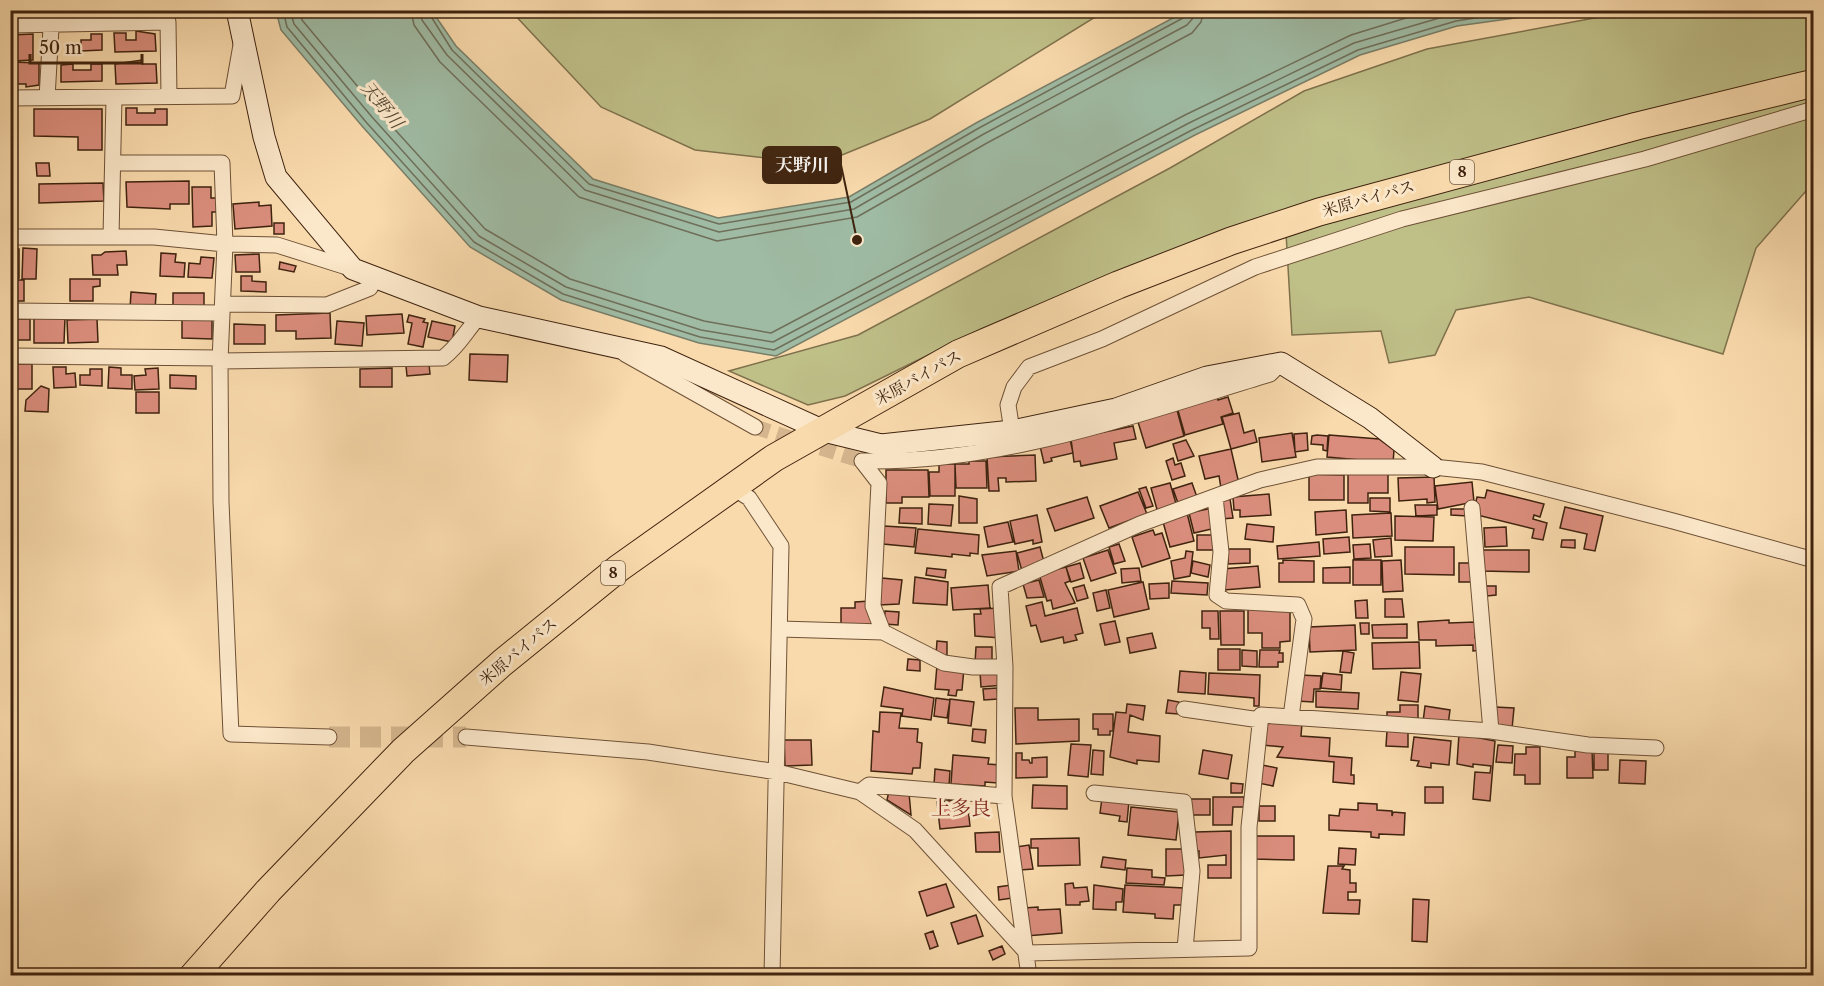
<svg xmlns="http://www.w3.org/2000/svg" width="1824" height="986" viewBox="0 0 1824 986" font-family="'Libre Caslon Text','Noto Serif JP',serif">
<style>
.green{fill:#bfbf88;stroke:#7f714c;stroke-width:1.5}
.water{fill:#9fbba4;stroke:#797e68;stroke-width:1.5}
.lines{fill:none;stroke-linecap:round;stroke-linejoin:round}
.shore{stroke:#6f6f5a;stroke-width:1.5}
.building{fill:#da8d7c;stroke:#3f230f;stroke-width:1.5}
.street-tunnel{stroke:#d4b58d;stroke-width:15;stroke-dasharray:15 8;stroke-linecap:butt}
.secondary-tunnel{stroke:#d4b58d;stroke-width:21;stroke-dasharray:21 10;stroke-linecap:butt}
.street-casing{stroke:#6e5136;stroke-width:17}
.secondary-casing{stroke:#3f230f;stroke-width:23}
.highway-casing{stroke:#3f230f;stroke-width:29}
.street{stroke:#fbe7c9;stroke-width:15}
.secondary{stroke:#fbe7c9;stroke-width:21}
.highway{stroke:#f9daac;stroke-width:27}
.labels{text-anchor:middle;stroke-width:6;stroke-linejoin:round;paint-order:stroke}
.shield{fill:#fbe7c9;stroke:#775e47;stroke-width:1.5}
.shield-label{font-size:15px;font-weight:bold;fill:#3f230f}
.street-label{font-size:16px;fill:#3f230f;stroke:#fbe7c9}
.water-label{font-size:18px;font-style:italic;fill:#574934;stroke:#fbe7c9}
.quarter-label{font-size:20px;fill:#7a1f14;stroke:#fbe7c9}
.leader{fill:none;stroke:#3f230f;stroke-width:2}
.callout-dot{fill:#3f230f;stroke:#fbe7c9;stroke-width:2}
.callout{fill:#3f230f;stroke:#3f230f;stroke-width:2}
.callout-label{font-size:18px;text-anchor:middle;font-weight:bold;fill:#fff}
</style>
<rect width="100%" height="100%" fill="#f9daac"/>
<filter id="stains"><feTurbulence type="fractalNoise" baseFrequency=".00333" numOctaves="4"/><feColorMatrix values="0 0 0 0 .2 0 0 0 0 .09 0 0 0 0 .02 0 0 0 .5 -.17"/></filter>
<radialGradient id="worn" r=".72"><stop offset=".6" stop-color="#630" stop-opacity="0"/><stop offset="1" stop-color="#630" stop-opacity=".3"/></radialGradient>
<!-- green -->
<path class="green" d="M511,11H1105L930,119L820,164L695,150L601,107Z
M1632,11H1813V183L1756,248L1723,354L1529,297L1456,310L1435,355L1389,363L1381,331L1292,335L1285,216L1149,259L981,329L845,396L808,405L729,371L858,335L1170,168L1304,91L1427,49Z"/>
<!-- water -->
<path class="water" d="M276,11H432L456,46L593,179L718,218L849,197L976,123L1186,11H1567L1457,26L1360,55L1195,135L776,356L699,343L561,300L470,247L362,126L281,30Z"/>
<g class="lines">
<!-- shore -->
<path class="shore" d="M283,10L287,27L366,122L474,242L563,294L700,337L774,350L1192,130L1358,50L1456,21L1525,10
M290,10L294,24L372,117L479,236L566,287L701,330L773,342L1189,123L1354,43L1453,14L1473,10
M300,10L302,20L379,112L485,229L570,279L704,321L771,333L1185,115L1351,35L1432,10
M411,10L414,25L440,62L579,197L717,241L857,217L987,143L1192,33L1201,22L1204,10
M420,10L422,20L447,55L585,190L719,232L854,209L982,135L1187,25L1193,18L1195,10
M427,10L452,50L589,184L719,224L851,202L979,128L1183,18L1187,10"/>
</g>
<!-- building -->
<path class="building" d="M93,10H127V13H120V17H110V13H93Z
M128,10H163L155,17L128,13Z
M136,31L155,34L156,51L115,52L114,33H126V40H136Z
M33,34V60L12,61L11,35Z
M91,34H102V50L81,51V40H91Z
M142,60V64H156L157,83L116,84L115,64Z
M11,62L39,63V85L26,87V84H11Z
M73,64V70H91V64H102V81L61,82V65Z
M126,108H137V113H155V109H167V125H126Z
M34,109H102V150H78V137L34,136Z
M36,163H49L50,176H37Z
M189,181V204H170V209L127,207L126,182Z
M103,183L104,201L39,203V184Z
M192,187H211V198H216L217,212H212V226L193,227Z
M259,202V206L271,205L272,226L235,229L233,204Z
M274,223H284V234H274Z
M23,248L37,249L36,279H22Z
M10,249H19V278H10Z
M126,251L127,265H117L118,275H93L92,255H101L105,252Z
M161,253L176,254L175,262L185,263L184,277L160,276Z
M259,254L260,272H236L235,255Z
M201,257L214,258L212,278L188,277L189,263L200,264Z
M280,262L296,266L294,272L279,269Z
M241,276H252V281L266,282V292L241,291Z
M70,279H100V286L93,287V301H70Z
M10,280H24V301H10Z
M131,292L156,294L155,311L130,309Z
M173,293H204V310H173Z
M330,313L331,338L296,339V331H276V315Z
M402,314L404,333L367,335L366,316Z
M409,315L425,319L423,322L428,323L423,347L408,344L412,323L407,322Z
M182,317L212,318V339L182,338Z
M34,318H65L64,343H34Z
M10,319H30V340H10Z
M97,319L98,342L68,343L67,320Z
M337,321L364,323L362,346L335,344Z
M432,321L455,326L452,342L428,337Z
M234,324L265,325V344H234Z
M470,354L508,355L507,382L469,380Z
M10,364H32V389H10Z
M429,364L430,374L407,376L406,366Z
M53,367H66V374L75,373L76,387L54,388Z
M109,367L121,368V375H132V389L108,388Z
M158,368L159,389L135,390L134,376L146,375L145,369Z
M392,368V387H360V369Z
M90,369H102V386L80,385V375H90Z
M170,375L196,376V389L170,388Z
M41,386L49,389L48,412L25,411L26,400Z
M136,392H159V413H136Z
M1217,396L1218,400L1228,397L1233,413L1221,417L1223,424L1185,435L1177,407Z
M1177,410L1184,436L1146,448L1138,422Z
M1239,413L1244,433L1254,430L1257,442L1231,449L1222,417Z
M1133,426L1136,439L1114,443L1117,459L1081,466L1080,461L1074,462L1071,439Z
M1292,433L1296,457L1262,462L1259,438Z
M1307,433L1308,450L1295,452L1294,434Z
M1317,435L1328,436L1327,451L1323,450V445L1311,444L1312,436Z
M1329,435L1379,439L1394,450L1393,463L1327,457Z
M1070,439L1073,453L1051,458L1052,461L1044,463L1040,446Z
M1186,440L1194,456L1178,461L1173,444Z
M1231,449L1239,484L1221,488L1219,476L1205,479L1199,456Z
M1035,455L1036,481L1006,482V478H998L999,491H989L987,457Z
M1173,458L1175,465L1181,463L1185,476L1172,480L1166,461Z
M969,461H986L987,488H956L955,464H969Z
M939,464H955V496H930L929,472H939Z
M886,470H928L929,497H902V503H886Z
M1388,473V493H1368V503H1348V474Z
M1309,474L1344,475V500H1309Z
M1434,477L1435,502L1427,503V499L1399,501L1398,478Z
M1472,482L1474,502L1438,509L1435,486Z
M1170,483L1177,507L1158,513L1151,488Z
M1192,483L1198,500L1179,506L1173,489Z
M1146,487L1153,506L1146,508L1139,489Z
M1487,490L1544,504L1540,517L1534,515L1533,519L1547,523L1543,540L1532,538L1534,529L1473,514L1477,497L1485,498Z
M1138,492L1147,514L1109,528L1100,506Z
M1269,494L1271,515L1240,517V510H1234L1233,497Z
M959,496L977,499V523H959Z
M1087,497L1094,518L1055,531L1047,509Z
M1370,498H1390V512L1370,511Z
M1230,499L1233,518L1221,519L1218,501Z
M929,504L953,505L951,526L928,524Z
M1415,505H1437V515L1416,516Z
M1565,507L1603,516L1595,551L1584,549L1587,534L1560,528Z
M900,508H922V524L899,523Z
M1212,508L1216,528L1194,533L1189,513Z
M1451,509H1468V516L1451,515Z
M1346,510L1347,532L1316,535L1315,512Z
M1187,513L1194,541L1170,547L1163,522Z
M1391,513L1392,536L1353,538L1352,515Z
M1037,515L1042,542L1033,544V540L1015,544L1010,521Z
M1395,516L1434,517L1433,541L1395,540Z
M1008,522L1013,542L988,547L984,527Z
M1247,524L1274,527L1273,542L1245,539Z
M884,526L916,528L914,547L883,544Z
M1506,527L1507,546L1485,547L1484,528Z
M918,529L979,535L978,554L970,553V556L952,554V557L915,553Z
M1153,530L1155,535L1162,533L1170,558L1142,567L1132,537Z
M1197,535H1216V550H1197Z
M1349,537L1350,552L1324,554L1323,539Z
M1391,538L1392,556L1375,557L1373,540Z
M1562,540H1575V548L1561,547Z
M1319,542L1320,556L1278,559L1277,546Z
M1119,544L1125,561L1114,564L1109,547Z
M1370,544L1371,558L1354,559L1353,545Z
M1040,547L1045,566L1022,571L1017,553Z
M1405,547H1454V575L1405,574Z
M1228,549H1250V563L1228,564Z
M1108,550L1116,573L1091,581L1083,558Z
M1482,550H1529V572L1482,571Z
M1016,551L1019,571L987,576L982,555Z
M1186,551L1193,552L1190,576L1174,579L1171,561L1185,558Z
M1283,560L1314,561V582H1279V563H1283Z
M1353,560H1381V585H1353Z
M1401,560L1403,591L1383,592L1382,561Z
M1193,561L1210,565L1208,577L1191,573Z
M1080,563L1084,578L1071,582L1066,567Z
M1459,563H1475V582H1459Z
M1258,566L1260,587L1224,590L1222,569Z
M1066,567L1070,581L1065,583L1075,603L1053,609L1051,600L1047,601L1039,574Z
M1350,567V583H1323V568Z
M927,568L946,570L945,578L926,575Z
M1139,568L1141,581L1122,583L1121,569Z
M915,577L948,582L947,605L913,603Z
M882,578L902,580L899,604L879,605Z
M1039,580L1044,597L1027,598L1023,584Z
M1172,581L1208,583L1207,595L1171,593Z
M1143,582L1149,609L1114,617L1108,590Z
M1169,583V598L1150,599L1149,584Z
M988,585L990,608L953,610L951,588Z
M1084,585L1088,598L1077,601L1073,588Z
M1486,586H1496V595L1487,596Z
M1106,590L1110,608L1097,611L1093,593Z
M1385,599H1402L1404,617H1385Z
M1367,600L1368,618H1356L1355,601Z
M870,601L872,627L841,626V608H855V602Z
M1042,602L1045,616L1077,608L1083,633L1075,635L1077,640L1064,643L1063,637L1041,642L1036,625L1031,626L1026,606Z
M1248,607H1290V641L1280,642V648H1262V633H1248Z
M1000,608L1001,638L975,636L974,614H981L980,609Z
M885,611L899,612L898,625L884,624Z
M1202,611H1218L1219,639H1210V628H1202Z
M1220,611H1244V645H1221Z
M1449,620V623L1475,622V638H1482V650L1473,651V645L1436,646V640H1419L1418,622Z
M1115,621L1120,642L1105,645L1100,624Z
M1360,623H1369V634H1361Z
M1407,624V638H1373L1372,625Z
M1355,625L1356,650L1310,652L1309,627Z
M1152,633L1156,648L1130,653L1127,638Z
M937,641L947,642V656L936,655Z
M1419,642L1420,668L1373,669L1372,643Z
M976,647H992V663H975Z
M1218,649H1240V670H1218Z
M1242,650L1257,651V667L1242,666Z
M1260,650H1280L1279,653H1283V662H1278V667H1259Z
M1343,651L1354,653L1351,673L1340,672Z
M908,659L920,660V671L907,670Z
M937,665L964,668L962,690H957L956,696L948,695L949,690L935,689Z
M1003,671L1004,685L981,687L980,672Z
M1180,671L1206,673L1205,694L1178,692Z
M1401,672L1421,674L1418,702L1398,700Z
M1209,673L1260,675L1259,706H1254V698L1208,694Z
M1323,673L1342,675L1341,690L1321,688Z
M1300,675L1321,676L1320,689H1314L1313,702L1297,701Z
M884,687L934,698L931,720L902,716L903,709L881,706Z
M997,688L998,699L984,700L983,689Z
M1316,691L1359,693L1358,709L1316,707Z
M936,698L950,700L947,718L934,716Z
M950,699L974,702L971,726L948,723Z
M1168,700L1179,702L1178,714L1166,713Z
M1127,704L1145,706L1143,720L1130,715L1128,732L1160,736L1159,762L1137,760V764L1110,757L1116,712L1126,713Z
M1400,705H1418V721H1387V712H1400Z
M1425,706L1450,710L1448,725L1423,722Z
M1495,707L1514,708L1512,729L1493,727Z
M1015,708H1038V720L1079,719V741L1016,744Z
M880,712L901,713L899,728L918,729L917,742L922,743L920,768H913L912,774L871,771L873,731L879,732Z
M1093,714H1113V731H1110V735H1098V729H1093Z
M1265,720L1302,723L1301,736L1330,738L1329,756L1352,758L1351,775H1354V784L1333,782L1334,762L1277,757L1283,747L1263,745Z
M973,729L986,730L985,743L972,741Z
M1387,731L1408,732V747L1386,746Z
M1459,734L1495,741L1490,801L1473,799L1475,772L1490,773L1491,766L1473,764V767L1457,764Z
M1414,737L1451,741L1449,765L1431,763V768L1417,766L1419,761L1411,760Z
M784,740H811L812,765L785,766Z
M1071,744L1091,745L1088,777L1068,775Z
M1498,745L1513,746L1512,763L1496,762Z
M1526,747H1540V784H1525V775H1514L1515,754H1526Z
M1575,749H1592L1593,778H1567V757H1575Z
M1093,750L1104,751L1103,775L1091,774Z
M1203,750L1232,755L1228,779L1199,774Z
M1594,750H1608V770H1594Z
M1016,753H1022V760H1029L1030,763H1032V758L1047,757V777L1016,778Z
M953,755L989,758L988,764L1000,765L998,783L985,782V786L951,784Z
M1620,760L1646,761L1645,784L1619,783Z
M1262,765L1277,768L1273,786L1258,783Z
M935,769L950,771L949,786L934,785Z
M1231,783L1243,784L1242,793H1231Z
M1033,785L1067,786V809L1032,808Z
M1425,787H1443V803H1425Z
M889,791L909,793L911,815L887,800Z
M1213,797H1244V807H1233L1232,825H1213Z
M1102,798L1129,801L1127,822L1119,821L1120,816L1100,813Z
M967,799L970,826L940,829L937,802Z
M1191,799H1210V815H1191Z
M1358,803L1377,804V810L1392,811V816L1393,812L1405,813L1404,835L1379,834V838L1371,837V832L1329,830V815L1339,816L1340,809L1358,810Z
M1259,806H1275V821H1259Z
M1131,807L1179,812L1176,840L1128,835Z
M1231,831V878H1208V865H1226V855L1199,858V851H1195V832Z
M999,832L1000,852H976L975,833Z
M1254,836H1294V860L1254,859Z
M1079,838L1080,865L1038,866V848H1031V839Z
M1029,845L1033,869L1020,870L1016,847Z
M1339,848L1356,849L1355,865L1338,864Z
M1166,849H1185L1186,875L1166,876Z
M1103,857L1126,860L1125,870L1101,867Z
M1328,866H1344L1342,869L1350,870V883H1356V892H1348V900H1360L1359,914L1323,913Z
M1127,868L1152,870V877L1165,878L1164,885L1126,883Z
M1073,883L1074,888L1087,887L1089,901L1080,902V905H1066L1065,884Z
M946,884L954,907L927,916L919,892Z
M1011,885L1012,898L999,900L998,887Z
M1094,885L1123,889L1122,902H1116V910L1093,909Z
M1125,885L1184,888L1183,905H1174L1173,919L1155,918V914L1123,912Z
M1413,899L1429,900L1427,942L1412,941Z
M1038,907V910L1060,909L1062,933L1026,936L1024,908Z
M976,915L983,936L958,944L951,923Z
M933,931L938,946L930,949L925,934Z
M1002,946L1005,954L993,960L989,951Z"/>
<g class="lines">
<!-- street-tunnel -->
<path class="street-tunnel" d="M755,427L862,461"/>
<!-- secondary-tunnel -->
<path class="secondary-tunnel" d="M329,737H466"/>
<defs>
<path id="street" d="M10,25L168,22L169,97
M10,98L232,96L241,45
M47,98L52,10
M114,163H222L225,244L220,361L221,502L231,734L329,737
M10,237H154L225,244L277,245L353,269
M111,237L114,98
M223,304L327,305L370,288L376,277
M10,311L222,313
M625,354L755,427
M10,356L220,358
M220,361L443,358C460,345 465,332 479,317
M1012,431L1008,405L1014,387L1029,367L1102,339L1255,267L1402,219L1645,159L1814,109
M862,461C1001,464 1138,414 1270,374L1275,369
M862,461L879,483L873,606L883,632
M733,488L749,498L781,546L772,976
M1215,497L1221,552L1217,595L1226,601L1298,605L1304,619L1291,717
M1472,508L1491,731
M780,629L883,632L944,663L973,667H1005
M1184,709L1260,720
M466,737L648,752L777,772L860,792L915,830L1027,953L1249,948V827L1261,715L1491,731L1588,745L1656,748
M860,792L869,785L1004,796
M1094,793L1184,802L1192,871L1185,949
M1029,976L1004,796L1005,667L1000,587L1140,524L1260,480L1317,467H1433L1482,472L1673,521L1814,560"/>
<path id="secondary" d="M237,10L264,137L276,177L353,269L479,317L661,357L824,431L881,445L1012,431L1116,409L1207,377L1281,363L1370,418L1433,467"/>
<path id="highway" d="M193,976L268,891L403,751L502,663L619,568L774,458L958,354L1118,285L1231,241L1319,212L1637,126L1814,83"/>
</defs>
<!-- street casing -->
<use href="#street" class="street-casing"/>
<!-- secondary casing -->
<use href="#secondary" class="secondary-casing"/>
<!-- highway casing -->
<use href="#highway" class="highway-casing"/>
<!-- street -->
<use href="#street" class="street"/>
<!-- secondary -->
<use href="#secondary" class="secondary"/>
<!-- highway -->
<use href="#highway" class="highway"/>
</g>
<g class="labels">
<!-- shield labels -->
<g class="shield">
<rect x="1450" y="160" width="24" height="24" rx="4.5"/>
<rect x="601" y="561" width="24" height="24" rx="4.5"/>
</g>
<g class="shield-label">
<text x="1462" y="177">8</text>
<text x="613" y="578">8</text>
</g>
<!-- street labels -->
<g class="street-label">
<text transform="translate(1368 198) rotate(-16)" y="6">米原バイパス</text>
<text transform="translate(918 377) rotate(-29)" y="6">米原バイパス</text>
<text transform="translate(518 651) rotate(-40)" y="6">米原バイパス</text>
</g>
<!-- water labels -->
<g class="water-label">
<text transform="translate(382 105) rotate(51)" y="6">天野川</text>
</g>
<!-- quarter labels -->
<g class="quarter-label">
<text x="961" y="815">上多良</text>
</g>
</g>
<!-- callouts -->
<path class="leader" d="M857 240L841 165"/>
<circle class="callout-dot" cx="857" cy="240" r="6"/>
<rect class="callout" x="763" y="147" width="78" height="36" rx="6"/>
<g class="callout-label">
<text x="802" y="171">天野川</text>
</g>
<!-- margin -->
<rect width="1824" height="986" fill="none" stroke="#f9daac" stroke-width="36"/>
<rect x="12" y="12" width="1800" height="962" fill="none" stroke="#3f230f" stroke-width="3"/>
<rect x="18" y="18" width="1788" height="950" fill="none" stroke="#3f230f" stroke-width="1.5"/>
<!-- scale -->
<path d="M30 54v9h112v-9" fill="none" stroke="#3f230f" stroke-width="3"/>
<text x="39" y="54" font-size="18" fill="#3f230f" stroke="#fbe7c9" stroke-width="4.5" paint-order="stroke">50 m</text>
<rect width="100%" height="100%" filter="url(#stains)"/>
<rect width="100%" height="100%" fill="url(#worn)"/>
</svg>
